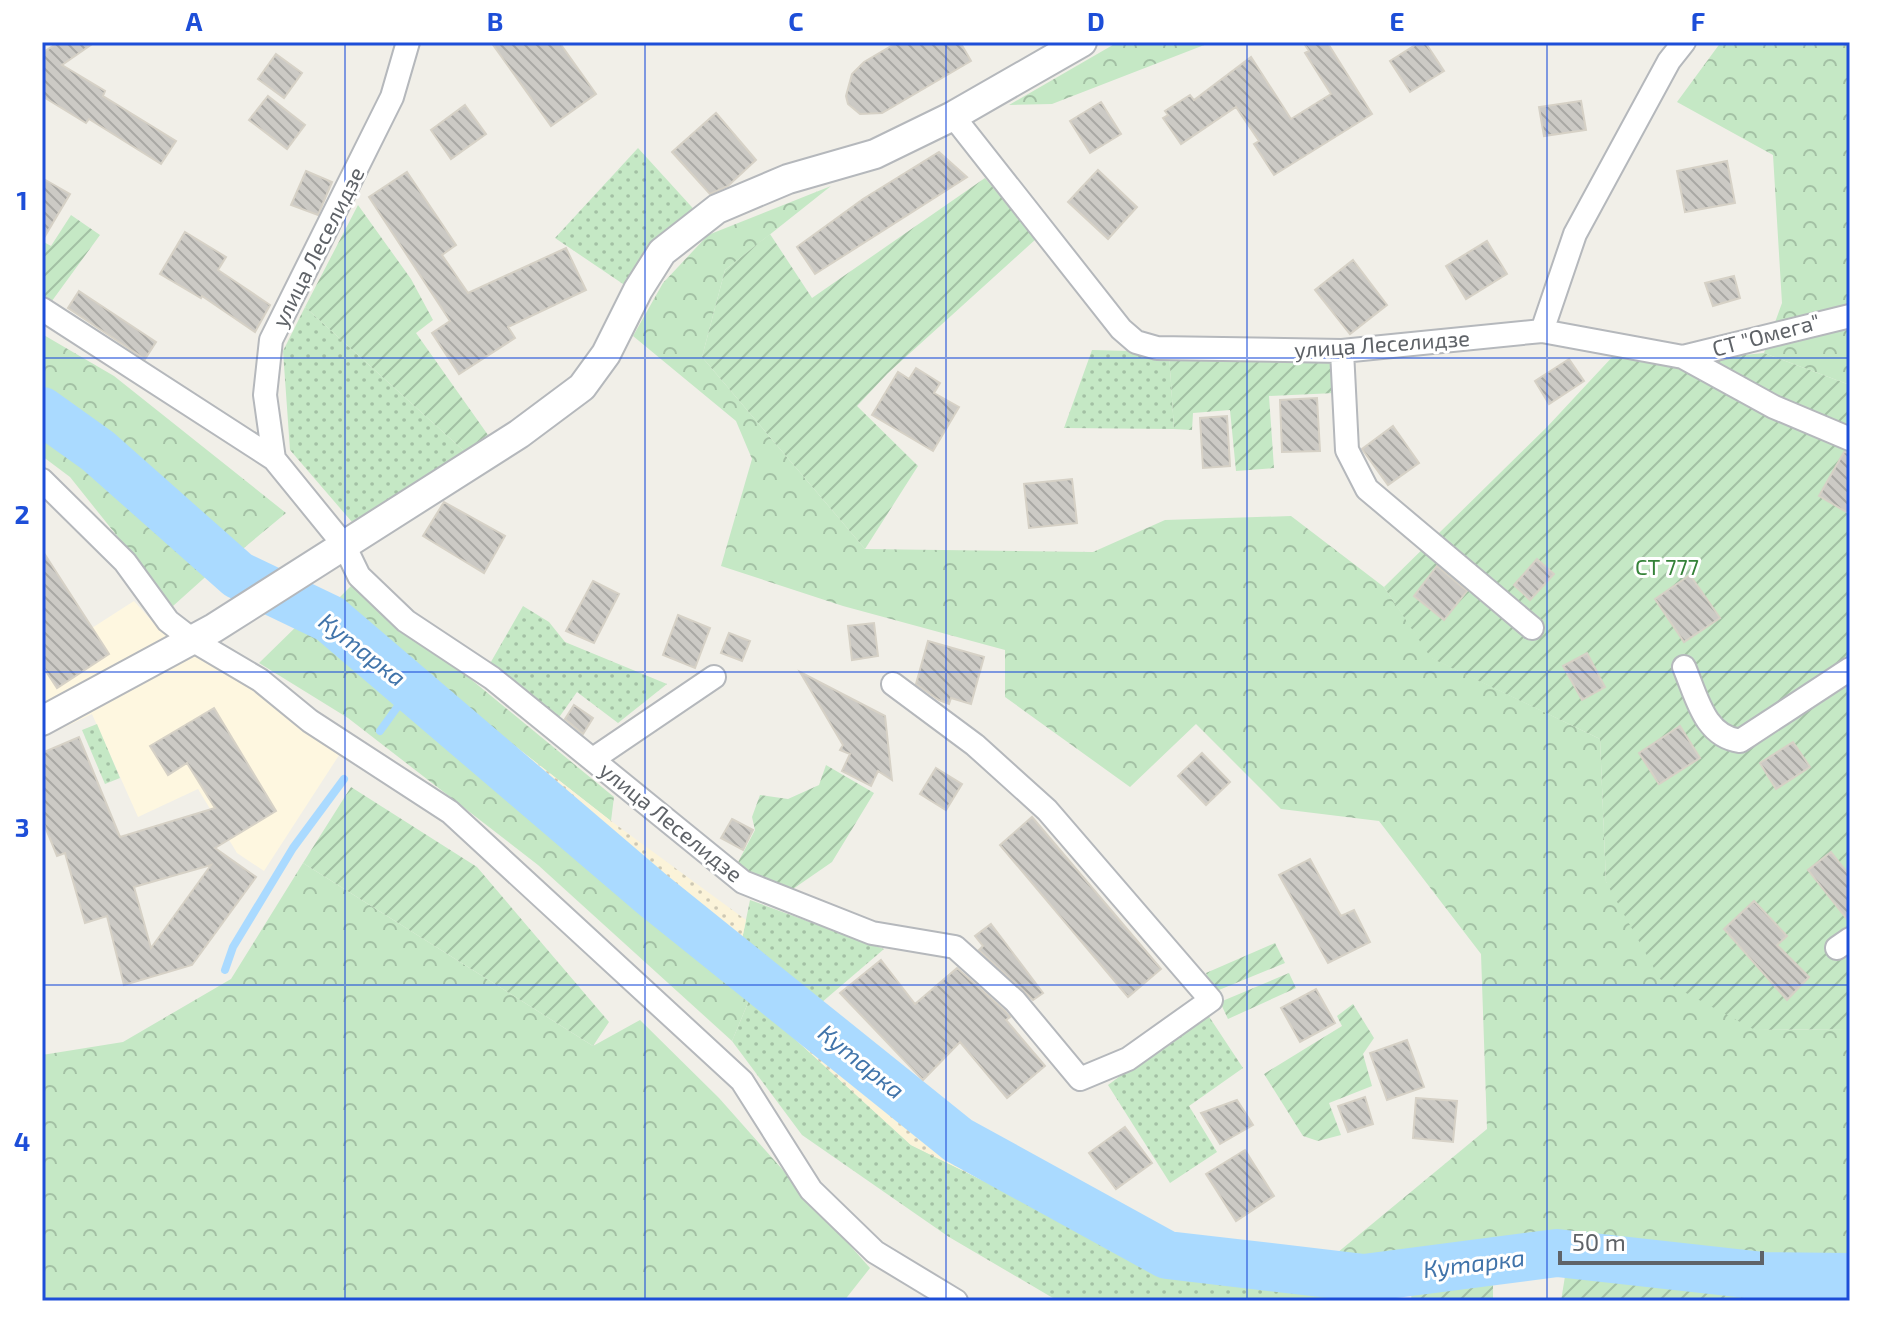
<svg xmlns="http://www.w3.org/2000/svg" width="1892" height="1343" viewBox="0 0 1892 1343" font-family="'Exo 2',sans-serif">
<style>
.commercial{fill:#fef7e0}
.grass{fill:url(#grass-dots)}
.forest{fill:url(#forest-crowns)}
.sand{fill:url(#sand-dots)}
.garden{fill:url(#garden-furrows)}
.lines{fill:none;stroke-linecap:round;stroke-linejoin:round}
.stream{stroke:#aadaff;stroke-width:8}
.river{stroke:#aadaff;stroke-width:48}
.building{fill:url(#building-back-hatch);stroke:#d6d1c6;stroke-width:2;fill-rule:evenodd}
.minor-casing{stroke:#b5b8bc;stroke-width:26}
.tertiary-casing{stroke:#b5b8bc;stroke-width:32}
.minor{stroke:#fff;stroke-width:22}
.tertiary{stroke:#fff;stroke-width:28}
.grid{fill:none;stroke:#1d4ed8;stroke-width:2;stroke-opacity:0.55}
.labels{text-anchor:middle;stroke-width:6;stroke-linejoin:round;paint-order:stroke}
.street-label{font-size:22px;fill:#5f6368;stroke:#fff}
.park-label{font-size:22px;fill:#348238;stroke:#fff}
.water-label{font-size:24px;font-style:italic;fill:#4174aa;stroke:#fff}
.neatline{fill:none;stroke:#1d4ed8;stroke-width:3}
.grid-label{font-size:26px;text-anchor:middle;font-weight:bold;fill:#1d4ed8}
</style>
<defs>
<pattern id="grass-dots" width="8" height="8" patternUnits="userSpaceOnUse" patternTransform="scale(2)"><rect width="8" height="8" fill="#c5e8c5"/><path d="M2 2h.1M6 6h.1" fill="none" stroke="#a3c0a4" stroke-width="1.8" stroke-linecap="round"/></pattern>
<pattern id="forest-crowns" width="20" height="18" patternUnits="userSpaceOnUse" patternTransform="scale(2)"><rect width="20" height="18" fill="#c5e8c5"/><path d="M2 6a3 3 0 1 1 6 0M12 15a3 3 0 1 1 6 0" fill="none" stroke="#a3c0a4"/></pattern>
<pattern id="sand-dots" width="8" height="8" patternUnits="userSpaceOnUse" patternTransform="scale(2)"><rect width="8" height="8" fill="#fbf3d9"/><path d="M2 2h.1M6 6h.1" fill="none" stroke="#cec8b4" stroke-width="1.8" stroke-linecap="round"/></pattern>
<pattern id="garden-furrows" width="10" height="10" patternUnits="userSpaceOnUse" patternTransform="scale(2)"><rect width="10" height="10" fill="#c5e8c5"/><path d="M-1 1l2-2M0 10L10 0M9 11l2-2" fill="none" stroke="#a3c0a4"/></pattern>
<pattern id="building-back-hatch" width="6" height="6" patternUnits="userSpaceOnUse" patternTransform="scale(2)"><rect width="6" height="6" fill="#cccac5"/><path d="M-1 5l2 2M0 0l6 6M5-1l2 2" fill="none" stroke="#a9a8a4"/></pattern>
</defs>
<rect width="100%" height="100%" fill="#f1efe8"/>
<!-- commercial -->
<path class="commercial" d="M134,601L152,621L211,665L271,698L343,749L264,871L237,853L198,789L138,817L92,714L42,738V660Z"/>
<!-- grass -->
<path class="grass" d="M638,148L700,216L626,286L555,238Z
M305,307L464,451L352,522L290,450L283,351Z
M1092,350L1169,352L1174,429L1064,428Z
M523,606L549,622L565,642L667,684L618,723L577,692L555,723L488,667Z
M97,724L120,778L105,784L82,730Z
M750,900L884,949L814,1009L740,949Z
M750,998L911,1145L1181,1279L1332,1296L1329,1301H1058L949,1237L802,1135L732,1041Z
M1206,1012L1243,1068L1189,1106L1217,1152L1170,1183L1108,1085Z"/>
<!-- forest -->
<path class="forest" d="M1118,42H1212L1052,104L1009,105Z
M1721,42H1850V385L1764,353L1782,303L1773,155L1677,102Z
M831,186L725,270L702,357L865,549L1093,552L1165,520L1291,516L1384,587L1432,658L1600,739L1606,882L1755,1030L1850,1029V1301H1768L1589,1276L1538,1265L1513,1242L1355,1265L1337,1253L1487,1129L1481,954L1379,821L1281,809L1196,724L1130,787L1005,697V650L843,606L721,566L752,459L736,421L633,336L663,283L708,235Z
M42,334L114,376L286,513L239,552L183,496L42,388Z
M42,425L84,457L212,571L173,606L70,477L42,456Z
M354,583L614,797L611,821L333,604Z
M304,619L331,638L750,998L732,1041L538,865L348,718L259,663Z
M303,863L593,1046L640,1020L719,1098L870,1268L844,1301H42V1055L123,1042L231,979Z"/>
<!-- sand -->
<path class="sand" d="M42,388L183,496L239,552L333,604L611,821L746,920L740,949L965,1132L1177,1241L1337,1253L1355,1265L1513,1242L1538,1265L1394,1291L1332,1296L1181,1279L911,1145L750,998L331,638L212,571L84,457L42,425Z"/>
<!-- garden -->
<path class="garden" d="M985,178L1036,239L888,373L857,406L918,466L865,549L702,357L725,270L770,234L812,298Z
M358,205L411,279L433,320L416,333L488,435L464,451L305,307Z
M71,215L100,235L49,305L42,301V241L51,246Z
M1169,352L1338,356L1335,393L1269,396L1274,468L1236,471L1230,410L1193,413L1192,430L1174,429Z
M1764,353L1850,385V1029L1755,1030L1660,979L1606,882L1600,739L1431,658L1384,587L1547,427L1615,354L1662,363Z
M826,765L874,793L832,862L790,891L735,868L755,830L752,817L760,795L788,799L819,785Z
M351,787L477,867L609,1022L593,1046L303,863Z
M1275,943L1285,963L1214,992L1206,973Z
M1289,973L1296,988L1228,1019L1220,1002Z
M1353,1004L1374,1038L1363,1054L1372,1086L1329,1103L1341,1135L1318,1141L1303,1136L1264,1074L1342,1026L1337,1016Z
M1566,1270L1589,1276L1768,1301H1561Z
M1493,1273V1301H1411L1412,1288Z"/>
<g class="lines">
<!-- stream -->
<path class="stream" d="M380,731L411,688
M225,970L233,947L293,848L344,779"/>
<!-- river -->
<path class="river" d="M42,411L98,451L238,575L330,619L652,894L958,1140L1167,1255L1364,1278L1557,1253L1764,1276L1850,1277"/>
</g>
<!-- building -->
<path class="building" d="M59,42H95L62,65L105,91L103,96L176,141L161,164L89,119L86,123L42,96V53Z
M491,42H559L596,94L551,126Z
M898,42H960L971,61L882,113L860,114L848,104L846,96L852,74L864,62Z
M1303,42H1327L1372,114L1274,175L1254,144L1259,141L1236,107L1181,144L1163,118L1168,115L1165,111L1190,95L1194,100L1251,57L1291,119L1331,94L1305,53L1309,51Z
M1420,42H1425L1444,71L1410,92L1390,61Z
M276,54L302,73L284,98L258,79Z
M268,96L305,125L287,149L249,120Z
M1581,101L1586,130L1544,136L1539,107Z
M1101,102L1121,134L1090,153L1070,121Z
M465,105L486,134L451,159L431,130Z
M716,113L756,160L728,186L710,194L672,152Z
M939,152L967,177L815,274L797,247L863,199Z
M1727,161L1735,203L1685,212L1677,171Z
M1098,170L1137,207L1108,239L1068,202Z
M306,171L332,182L318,215L291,205Z
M407,172L456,245L442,255L468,293L566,248L586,290L508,327L515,338L459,374L432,333L450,321L369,197Z
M42,178L70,194L42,241Z
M185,232L226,257L218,270L270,305L255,332L202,296L201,298L160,274Z
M1487,241L1507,274L1466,299L1446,266Z
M1353,260L1387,305L1350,334L1315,290Z
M1734,276L1740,298L1713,306L1705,283Z
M79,291L156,342L145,359L68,308Z
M1569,359L1584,381L1549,404L1535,381Z
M916,368L940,383L934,393L959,407L933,451L872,415L898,372L909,379Z
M1317,398L1320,451L1282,452L1280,400Z
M1227,416L1230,466L1203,468L1200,418Z
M1393,426L1419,463L1388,485L1362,449Z
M1844,452L1850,453V514L1819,496Z
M1072,479L1077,523L1029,528L1024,484Z
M444,502L505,536L484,573L423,536Z
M42,550L109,654L57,688L42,665Z
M1537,559L1554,574L1530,600L1514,585Z
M1437,566L1467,591L1444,620L1414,596Z
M1690,575L1720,618L1684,642L1655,599Z
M593,581L619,594L594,643L566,631Z
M678,615L710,628L695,668L663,655Z
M874,623L878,656L852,660L848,626Z
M729,633L750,641L742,661L721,653Z
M928,641L984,657L971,704L951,698L949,704L939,700L916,684Z
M1587,653L1605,687L1582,700L1563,666Z
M800,672L885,716L892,780L878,771L871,786L842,771L850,754L840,750L843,745Z
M574,705L593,718L583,734L565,719Z
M214,708L276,811L215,848L256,877L192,965L124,985L107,916L85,923L65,853L57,856L42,819V753L79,737L120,837L215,808L187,763L168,775L150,746ZM211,865L151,948L134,887Z
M1680,726L1700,758L1659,784L1639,753Z
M1793,742L1810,767L1776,789L1760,763Z
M1202,753L1230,782L1206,805L1178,776Z
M936,768L962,784L946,810L920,794Z
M1032,817L1161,969L1128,997L1000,845Z
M732,819L753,830L743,850L721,838Z
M1831,852L1850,876V923L1808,870Z
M1310,859L1341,916L1354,910L1370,942L1328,963L1279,875Z
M1754,901L1787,936L1777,945L1809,977L1787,1000L1724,929Z
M991,924L1043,993L1033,1000L979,950L983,946L975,936Z
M881,960L915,1004L957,968L1005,1011L1010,1017L1006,1020L1045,1066L1007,1098L960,1042L923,1080L840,993Z
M1316,989L1335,1023L1300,1042L1281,1008Z
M1407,1040L1424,1087L1387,1100L1370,1053Z
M1365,1097L1373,1124L1348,1132L1338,1106Z
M1416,1098L1457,1101L1453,1142L1413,1138Z
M1237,1100L1253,1125L1220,1144L1201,1113Z
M1125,1127L1152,1163L1116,1189L1089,1153Z
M1245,1150L1274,1196L1236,1221L1206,1174Z"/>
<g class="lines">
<defs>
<path id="minor" d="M953,116L1121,329L1136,342L1157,348L1342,351L1542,331L1683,357L1774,407L1850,439
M42,309L274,459L344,545L359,576L406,621L492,678L743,882L872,933L955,947L1015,1001L1080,1079L1128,1059L1211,1000L1047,810L975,745L893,684
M1542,331L1575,234L1669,61L1684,42
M1342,351L1347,450L1367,489L1532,628
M1683,357L1850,316
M274,459L265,395L271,340L392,97L408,42
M42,480L125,562L168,621L194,641L260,680L310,721L450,812L742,1081L811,1190L875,1252L956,1301
M1684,667C1697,697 1704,736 1740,741L1850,669
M593,759L714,677
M1837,948L1850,939"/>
<path id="tertiary" d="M42,721L214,628L519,434L582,387L606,354L638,290L662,252L717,209L788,179L875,154L953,116L1082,42"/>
</defs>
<!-- minor casing -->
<use href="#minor" class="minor-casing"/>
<!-- tertiary casing -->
<use href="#tertiary" class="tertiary-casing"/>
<!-- minor -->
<use href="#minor" class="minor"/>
<!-- tertiary -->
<use href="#tertiary" class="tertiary"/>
</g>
<!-- grid -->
<path class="grid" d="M345,42V1301M645,42V1301M946,42V1301M1247,42V1301M1547,42V1301M42,358H1850M42,672H1850M42,985H1850"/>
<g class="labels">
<!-- street labels -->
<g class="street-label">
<text transform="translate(318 247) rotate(-63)" y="8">улица Леселидзе</text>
<text transform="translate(1766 335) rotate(-15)" y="8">СТ "Омега"</text>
<text transform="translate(1382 344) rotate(-4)" y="8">улица Леселидзе</text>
<text transform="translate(671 822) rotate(39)" y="8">улица Леселидзе</text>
</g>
<!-- park labels -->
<g class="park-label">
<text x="1667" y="575">СТ 777</text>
</g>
<!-- water labels -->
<g class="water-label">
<text transform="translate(362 650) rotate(38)" y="8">Кутарка</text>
<text transform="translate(861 1062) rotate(39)" y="8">Кутарка</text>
<text transform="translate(1474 1264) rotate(-7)" y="8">Кутарка</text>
</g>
</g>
<!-- border -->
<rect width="1892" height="1343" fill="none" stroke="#ffffff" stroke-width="88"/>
<!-- scale -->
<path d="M1560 1251v12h202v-12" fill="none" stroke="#5f6368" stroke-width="4"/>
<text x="1572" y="1251" font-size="24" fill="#5f6368" stroke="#ffffff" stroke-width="6" paint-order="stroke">50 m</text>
<rect x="44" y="44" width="1804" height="1255" class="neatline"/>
<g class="grid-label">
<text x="194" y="31">A</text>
<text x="495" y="31">B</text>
<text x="796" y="31">C</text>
<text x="1096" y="31">D</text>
<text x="1397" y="31">E</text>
<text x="1698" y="31">F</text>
<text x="22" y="210">1</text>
<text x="22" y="524">2</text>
<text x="22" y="837">3</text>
<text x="22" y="1151">4</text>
</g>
</svg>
